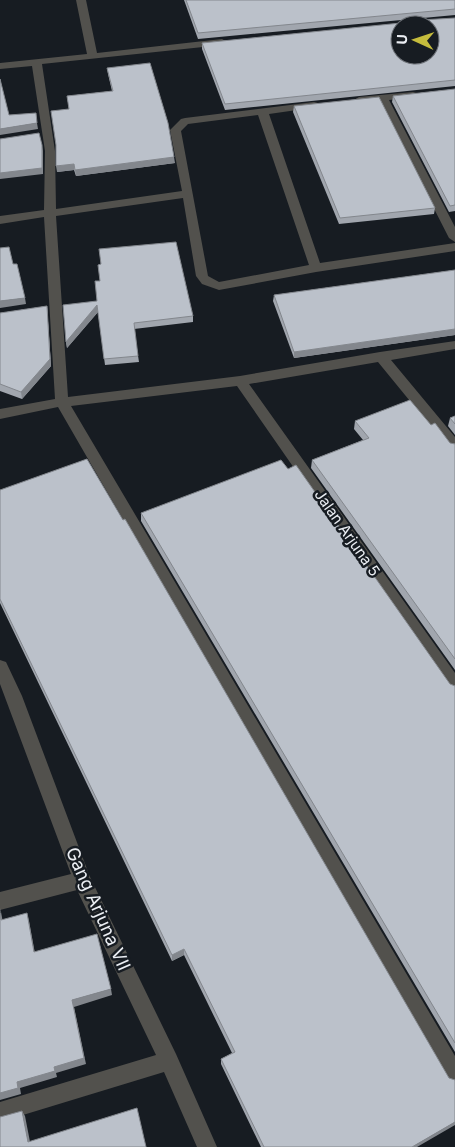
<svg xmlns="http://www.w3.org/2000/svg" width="455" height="1147" viewBox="0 0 455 1147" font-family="Inter,sans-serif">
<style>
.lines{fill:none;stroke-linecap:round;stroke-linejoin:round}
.street{fill:#52514d;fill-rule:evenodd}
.wall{fill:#a1a6ae}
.shaded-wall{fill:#83878d}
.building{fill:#bbc1ca;stroke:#83878d;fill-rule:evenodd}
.labels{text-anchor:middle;stroke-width:5;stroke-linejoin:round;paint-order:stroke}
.street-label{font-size:15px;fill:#ebeef3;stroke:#171c22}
.near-street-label{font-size:18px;fill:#ebeef3;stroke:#171c22}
</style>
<rect width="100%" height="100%" fill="#171c22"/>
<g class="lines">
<!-- street -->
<path class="street" d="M76,0H86L97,53L222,39L227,42L222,45L42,64L55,151L56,209L182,191L170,130L181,119L185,118L314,102L318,103L319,105L318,107L269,114L320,263L455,243V251L316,272L219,290L202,284L196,276L183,198L56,216L68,397L240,376L380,352L455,341V349L391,360L455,437V451L450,450L378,362L249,384L455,673V693L449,691L237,386L71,406L455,1056V1085L448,1082L58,407L0,419V409L55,399L44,217L0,224V216L44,210L45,151L32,66L0,69V63L87,54ZM258,115L309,265L219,282L208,276L181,131L188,124Z
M413,92L417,93L418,95L417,97L389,100L455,227V242L449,238L379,101L359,103L354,100L359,97Z
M0,660L6,662L22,696L90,877L176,1054L217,1147H197L164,1072L0,1122V1102L156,1055L77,890L0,910V892L71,874L0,684Z"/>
</g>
<!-- wall -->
<path class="wall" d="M184,0H455V15L198,39Z
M455,18V86L225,110L202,49V43Z
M107,68L175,163L76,176L74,170L57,172L69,109L67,96L112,91L108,74Z
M455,89V211L449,212L392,102L393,96Z
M294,106L435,208L434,214L339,224L293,112Z
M101,264L193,316V322L134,329L139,362L105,365L98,312L67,348L66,342L97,301L100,281Z
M455,270V335L294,358L273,301L274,295Z
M47,306L51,366L22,399L0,391V313Z
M455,416V435L448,426L450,418Z
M355,421L431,425L450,443L455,444V670L311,468L312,460L363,440L354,429Z
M0,490L417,1147H261L221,1064V1059L232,1053L184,955L172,961L0,603Z
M141,513L450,684L455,686V1052L141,521Z"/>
<!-- shaded-wall -->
<path class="shaded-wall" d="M37,123L38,129L0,135V129Z
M42,145L43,151V174L0,179V173Z
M174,157L175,163L76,176L75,170Z
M74,164V170L57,172L56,166Z
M25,298L26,304L0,308V301Z
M97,305L98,312L67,348L66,342Z
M47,306L51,366L22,399L21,392Z
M455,329V335L294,358V352Z
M0,908L1,912L4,928L1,920Z
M27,913L29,921L36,959L34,952Z
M184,949V955L172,961V955Z
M111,989L112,995L74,1007L86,1064L56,1073L57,1077L20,1088L21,1094L0,1100V1093L17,1082L54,1067L72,1000Z
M22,1111L25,1116L31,1147L28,1142Z
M455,1122V1125L417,1147H412Z"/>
<!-- building -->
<path class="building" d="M186,0H455V9L198,33Z
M455,18V80L225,104L202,43L401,23L403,21ZM400,25H430V55H400Z
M150,63L168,123L174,157L75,170L74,164L56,166V145L51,111L69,109L67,96L113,91L107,68Z
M0,79L9,115L36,113L37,123L0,129Z
M455,89V205L450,206L393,96Z
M379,97L435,208L340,218L294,106Z
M39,133L42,145V168L0,173V139Z
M176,242L193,316L134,323L138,356L104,359L97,305L66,342L63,305L97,301L95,281H100L98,265L101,264L99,249Z
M9,247L13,264H17L25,298L0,301V248Z
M455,270V329L294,352L274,295Z
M47,306L50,359L21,392L0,384V313Z
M410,400L431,425L435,423L450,443L455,444V659L312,460L369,438L355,421Z
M455,416V424L450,418Z
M87,459L123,520L125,519L449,1078L455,1080V1122L412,1147H264L221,1059L235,1052L184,949L172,955L0,599V490Z
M281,460L288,469L296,465L450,684L455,686V1043L141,513Z
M0,913L1,920L27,913L34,952L97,934L111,989L72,1000L84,1058L54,1067L55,1071L17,1082L18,1088L0,1093Z
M137,1108L146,1147H0V1117L22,1111L28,1142Z"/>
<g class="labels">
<!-- street labels -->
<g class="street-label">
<text transform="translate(347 533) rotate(55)" y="5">Jalan Arjuna 5</text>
</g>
<!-- near-street labels -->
<g class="near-street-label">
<text transform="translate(98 909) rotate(66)" y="6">Gang Arjuna VII</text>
</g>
</g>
<!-- north arrow -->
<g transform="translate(415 40) rotate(273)"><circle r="24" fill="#171c22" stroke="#6c7076"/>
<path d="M0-4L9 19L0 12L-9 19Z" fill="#c5bc3d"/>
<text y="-8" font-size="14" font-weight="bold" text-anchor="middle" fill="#ebeef3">U</text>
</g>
</svg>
